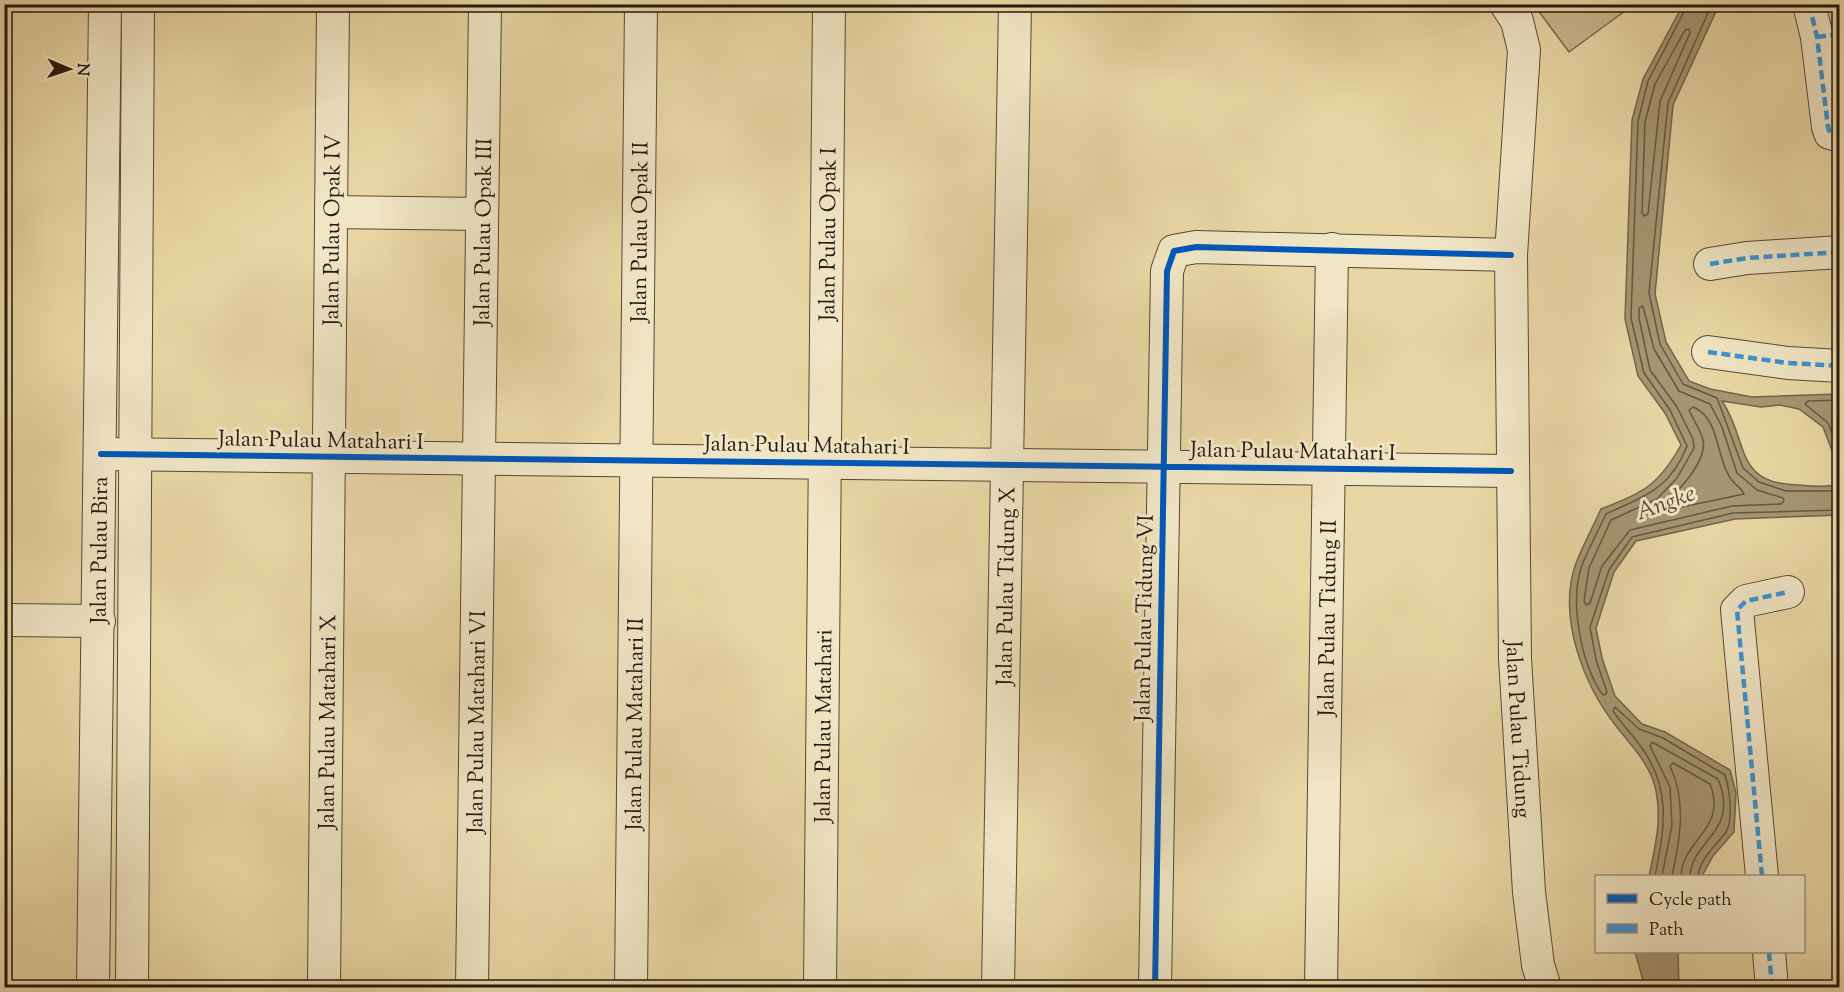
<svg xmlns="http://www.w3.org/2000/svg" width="1844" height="992" viewBox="0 0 1844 992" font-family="'Sorts Mill Goudy',serif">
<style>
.pitch{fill:#c7b78b;stroke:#76684e;stroke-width:1.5}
.water{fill:#a59672;stroke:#71644b;stroke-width:1.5}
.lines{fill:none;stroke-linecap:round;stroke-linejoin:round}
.shore{stroke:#645741;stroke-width:1.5}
.minor-casing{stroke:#554835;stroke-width:34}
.minor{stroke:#f0e5c4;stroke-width:32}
.quiet{stroke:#3b93d3;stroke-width:4.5;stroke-dasharray:9 4.5;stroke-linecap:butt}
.cycleway-casing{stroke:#f0e5c4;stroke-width:10}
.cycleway{stroke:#0057b8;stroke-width:6}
.labels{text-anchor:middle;stroke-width:6;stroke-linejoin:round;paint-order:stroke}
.street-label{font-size:22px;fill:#241810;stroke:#f0e5c4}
.water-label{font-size:24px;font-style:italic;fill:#584a37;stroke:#f0e5c4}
</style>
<rect width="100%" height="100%" fill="#e8d7a4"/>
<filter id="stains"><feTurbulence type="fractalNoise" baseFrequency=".00333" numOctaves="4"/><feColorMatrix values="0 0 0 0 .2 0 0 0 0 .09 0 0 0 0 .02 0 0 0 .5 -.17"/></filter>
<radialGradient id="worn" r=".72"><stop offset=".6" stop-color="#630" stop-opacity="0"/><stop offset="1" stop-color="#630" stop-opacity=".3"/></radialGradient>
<!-- pitch -->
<path class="pitch" d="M1534,5H1633L1569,52Z"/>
<!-- water -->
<path class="water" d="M1683,5H1719L1673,105L1655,294L1666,342L1689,381L1710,389L1752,397L1839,394V469L1823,427L1799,409L1780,405L1761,407L1722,401C1749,440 1733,484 1798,485C1811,486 1828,488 1839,484L1840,515L1735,519L1636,541L1614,572L1596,628L1602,658L1615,696L1642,724L1665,732L1730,770L1736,793L1734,832L1713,856L1702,876H1649C1655,848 1662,820 1656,791C1652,766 1630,744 1616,726C1583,684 1557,616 1576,563C1583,545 1593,527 1601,509C1644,492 1658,486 1681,445L1665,413L1638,376L1625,319L1632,120L1643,79Z
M1635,952H1678L1679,987H1645Z"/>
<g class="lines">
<!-- shore -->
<path class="shore" d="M1688,4L1648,81L1638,121L1631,318L1644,373L1670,410L1687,446C1670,490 1644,496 1606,514C1598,531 1589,548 1582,565C1569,601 1581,663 1602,694L1605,695L1607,692L1596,660L1590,627L1609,570L1632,537L1733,513L1840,510
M1712,4L1668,103L1649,293L1660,344L1683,384L1717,398L1743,468L1759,482L1786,491H1840
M1689,29L1690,33L1660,101L1648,214L1644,216L1642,213L1645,122L1655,84L1685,30Z
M1643,306L1654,349L1679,391L1710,404L1722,427L1737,473L1757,490L1783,498L1784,501L1781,504L1732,506L1630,530L1602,566L1590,603L1586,605L1584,601L1589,568L1611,520L1657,499L1677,478L1694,448L1693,439L1677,407L1650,370L1639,318V308Z
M1840,400L1808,401L1805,404L1828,423L1840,453
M1693,407C1719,417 1716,455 1729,476C1733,484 1741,487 1744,494L1663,511L1662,507C1676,493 1708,462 1703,440C1701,430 1693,420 1689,410Z
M1655,876C1665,827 1672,787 1639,744C1631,733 1621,723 1613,711L1615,707L1639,729L1663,738L1725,775C1729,788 1734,819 1726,832C1716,846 1700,858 1698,876
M1662,876L1672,825L1670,787L1650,746L1652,742L1718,779C1740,833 1692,839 1690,876
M1672,876C1680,839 1687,802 1670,766L1673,763L1710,784C1728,829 1682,840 1681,876"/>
<defs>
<g id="minor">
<path id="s1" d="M1506,4L1517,21L1524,50L1511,255L1515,658L1529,892L1538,965L1545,988"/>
<path d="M1809,4L1817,37L1828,127L1830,133L1840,136"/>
<path d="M331,212L482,214"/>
<path d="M1710,264L1747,258L1840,252"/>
<path d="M1708,352L1788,363L1840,366"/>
<path d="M101,454L1511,471"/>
<path d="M4,620L99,621"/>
<path d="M1762,876L1737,610L1746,601L1788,592"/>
<path d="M1769,952L1772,988"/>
<path id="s2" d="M93,988L105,4"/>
<path d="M132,988L138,4"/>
<path id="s3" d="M324,988L333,4"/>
<path id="s4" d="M472,988L485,4"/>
<path id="s5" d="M631,988L641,4"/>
<path id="s6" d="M820,988L829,4"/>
<path id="s7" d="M998,988L1015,4"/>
<path d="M1155,988L1167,271L1174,251L1196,247L1511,255"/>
<path id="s8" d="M1321,988L1332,249"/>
</g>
</defs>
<!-- minor casing -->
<use href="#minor" class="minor-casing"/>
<!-- minor -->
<use href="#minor" class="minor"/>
<!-- quiet -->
<path class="quiet" d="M1809,4L1817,37L1828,127L1830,133L1840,136
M1817,37L1840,34
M1710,264L1747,258L1840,252
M1708,352L1788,363L1840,366
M1762,876L1737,610L1746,601L1788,592
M1769,952L1772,988"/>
<defs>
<path id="cycleway" d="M101,454L1511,471
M1155,988L1167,271L1174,251L1196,247L1511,255"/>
</defs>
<!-- cycleway casing -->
<use href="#cycleway" class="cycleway-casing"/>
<!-- cycleway -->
<use href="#cycleway" class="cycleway"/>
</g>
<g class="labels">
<!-- street labels -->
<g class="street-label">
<text dy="8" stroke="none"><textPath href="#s3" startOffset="758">Jalan Pulau Opak IV</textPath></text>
<text dy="8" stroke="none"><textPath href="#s4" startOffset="756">Jalan Pulau Opak III</textPath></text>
<text dy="8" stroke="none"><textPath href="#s5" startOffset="756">Jalan Pulau Opak II</textPath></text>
<text dy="8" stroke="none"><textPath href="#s6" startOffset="754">Jalan Pulau Opak I</textPath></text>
<text transform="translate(321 439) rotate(1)" y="8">Jalan Pulau Matahari I</text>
<text transform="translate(807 444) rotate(1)" y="8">Jalan Pulau Matahari I</text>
<text transform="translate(1293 450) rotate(1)" y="8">Jalan Pulau Matahari I</text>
<text dy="8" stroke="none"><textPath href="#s2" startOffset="438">Jalan Pulau Bira</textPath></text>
<text dy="8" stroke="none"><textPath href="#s7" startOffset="402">Jalan Pulau Tidung X</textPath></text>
<text transform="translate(1143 618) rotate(-89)" y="8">Jalan Pulau Tidung VI</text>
<text dy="8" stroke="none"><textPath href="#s8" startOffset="370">Jalan Pulau Tidung II</textPath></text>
<text dy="8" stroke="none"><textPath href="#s3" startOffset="266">Jalan Pulau Matahari X</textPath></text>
<text dy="8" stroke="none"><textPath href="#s4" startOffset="266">Jalan Pulau Matahari VI</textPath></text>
<text dy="8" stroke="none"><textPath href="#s5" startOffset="264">Jalan Pulau Matahari II</textPath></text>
<text dy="8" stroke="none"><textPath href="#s6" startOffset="262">Jalan Pulau Matahari</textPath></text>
<text dy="8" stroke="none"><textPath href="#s1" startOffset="730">Jalan Pulau Tidung</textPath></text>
</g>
<!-- water labels -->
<g class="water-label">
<text transform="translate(1665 502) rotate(-20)" y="8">Angke</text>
</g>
</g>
<!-- margin -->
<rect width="1844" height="992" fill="none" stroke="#e8d7a4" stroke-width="24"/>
<rect x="6" y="6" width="1832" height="980" fill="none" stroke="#241810" stroke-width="3"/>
<rect x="12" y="12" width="1820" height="968" fill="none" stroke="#241810" stroke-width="1.5"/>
<!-- legend -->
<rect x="1595" y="875" width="210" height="78" fill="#f0e5c4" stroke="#9e937c" stroke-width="1.5"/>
<rect x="1607" y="894" width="30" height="9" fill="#0057b8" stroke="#9e937c" stroke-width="1.5"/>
<text x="1649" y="905" font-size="18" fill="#241810">Cycle path</text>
<rect x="1607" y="924" width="30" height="9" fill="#3b93d3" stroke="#9e937c" stroke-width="1.5"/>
<text x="1649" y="935" font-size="18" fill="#241810">Path</text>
<!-- north arrow -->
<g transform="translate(69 69) rotate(92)" stroke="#f0e5c4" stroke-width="4.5" paint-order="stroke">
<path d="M0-4.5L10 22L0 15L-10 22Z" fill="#241810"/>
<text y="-9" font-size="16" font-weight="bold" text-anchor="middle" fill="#241810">N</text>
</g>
<rect width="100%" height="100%" filter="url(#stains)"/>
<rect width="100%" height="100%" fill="url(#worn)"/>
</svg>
